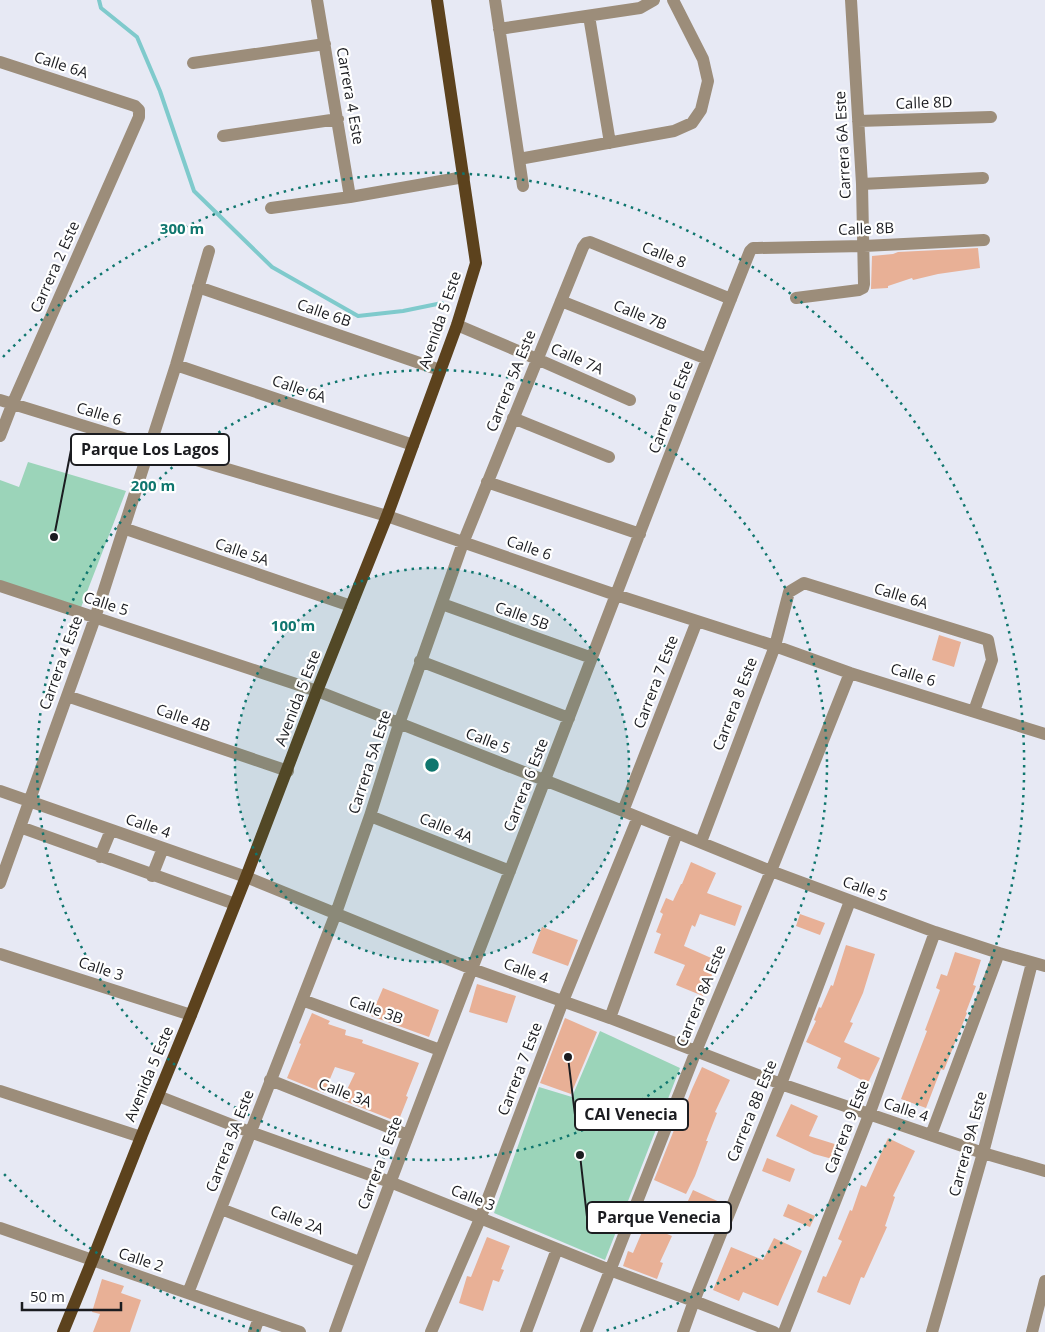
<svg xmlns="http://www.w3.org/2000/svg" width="1045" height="1332" viewBox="0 0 1045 1332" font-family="'Open Sans',sans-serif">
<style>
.green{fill:#9bd4b9}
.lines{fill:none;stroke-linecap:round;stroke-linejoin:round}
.stream{stroke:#7fcacc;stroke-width:4}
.building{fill:#e8b096}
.minor{stroke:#9c8d7a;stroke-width:12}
.major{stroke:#5c421d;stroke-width:12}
.ring{fill:none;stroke:#0f766e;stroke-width:2.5;stroke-dasharray:2.5 5}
.labels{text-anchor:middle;stroke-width:4.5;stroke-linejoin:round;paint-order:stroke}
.street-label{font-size:15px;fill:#1b1c20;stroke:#fff}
.centre{fill:#0f766e;stroke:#fff;stroke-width:2.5}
.ring-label{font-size:15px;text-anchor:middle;font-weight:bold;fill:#0f766e;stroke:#fff;stroke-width:4.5;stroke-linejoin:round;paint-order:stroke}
.leader{fill:none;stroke:#1b1c20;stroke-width:2}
.callout-dot{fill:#1b1c20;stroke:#fff;stroke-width:2}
.callout{fill:#fff;stroke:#1b1c20;stroke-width:2}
.callout-label{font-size:16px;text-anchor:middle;font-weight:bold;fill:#1b1c20}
</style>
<rect width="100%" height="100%" fill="#e7e9f4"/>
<!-- green -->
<path class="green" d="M28,462L126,491L80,610L0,583V480L19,487Z
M600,1031L680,1068L605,1260L494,1213L539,1087L572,1097Z"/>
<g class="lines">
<!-- stream -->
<path class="stream" d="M99,0L101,8L137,37L160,91L194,191L272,267L358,316L403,311L442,303"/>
</g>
<!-- building -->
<path class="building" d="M978,248L980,268L938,274L913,280L912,278L888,286V288L871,289L872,256L893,254L898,252Z
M939,635L961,642L954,667L932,660Z
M691,862L716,873L707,893L742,906L735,926L700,914L695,927L692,925L684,946L718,961L703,996L676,985L685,965L654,953L661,934L656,932L663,914L660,912L666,898L673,901L681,884H682Z
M800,914L825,923L820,935L796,926Z
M542,927L578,940L568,966L532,953Z
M846,945L875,954L863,993L850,1022L853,1023L844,1042L880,1058L868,1083L837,1068L841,1058L806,1042L816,1021L814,1020L819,1007L821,1008L831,985L833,986Z
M955,952L981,960L973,985L976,986L966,1012L967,1013L944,1070L941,1069L926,1108L901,1099L927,1031L925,1030L940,990L936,988L941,974L947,976Z
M477,984L516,996L507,1023L469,1012Z
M383,988L439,1010L429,1037L371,1016Z
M312,1013L330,1021L328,1024L346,1030L345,1035L363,1040L362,1043L419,1063L406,1096L408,1097L398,1122L342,1100L355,1073L335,1067L324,1093L287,1078L301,1044L299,1043Z
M565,1018L597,1032L571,1094L540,1083Z
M702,1067L730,1080L715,1112L717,1113L706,1141H708L695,1176L686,1194L654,1180L674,1130H676L692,1089Z
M791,1104L818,1116L809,1136L841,1146L836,1160L814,1154L776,1136Z
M888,1138L915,1151L893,1196L895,1197L885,1226L887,1227L864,1278L861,1277L850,1305L817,1292L823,1276L826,1277L842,1241L838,1239L850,1210L852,1211L861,1185L866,1187Z
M767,1158L795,1169L790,1182L762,1171Z
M693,1190L724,1204L718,1217L687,1203Z
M788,1204L815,1216L810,1227L783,1216Z
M645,1225L672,1236L660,1262L663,1263L657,1279L623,1266L628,1251L633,1253Z
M487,1237L510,1246L501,1269L504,1270L499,1282L493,1280L483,1311L459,1303L467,1276L471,1277Z
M774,1238L802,1251L778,1306L743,1292L739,1301L713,1290L731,1247L763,1260Z
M102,1279L124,1286L121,1293L141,1300L130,1332H93L100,1314L92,1312Z"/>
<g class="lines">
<!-- minor -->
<path class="minor" d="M317,0L350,197
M495,0L523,186
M589,16L610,143
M499,29L640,8L654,0
M0,62L135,106L139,110V117L12,405L0,436
M193,63L325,44
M858,121L991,117
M223,136L338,119
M519,159L674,131L692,123L701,110L708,81L703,59L673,0
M862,184L983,178
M271,208L350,197L464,177
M198,287L440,370
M796,298L859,290L863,288L864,284L862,184L851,0
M561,301L707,359
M457,325L537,359L630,400
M176,365L413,445
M0,400L149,446L387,516L616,595L775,646L850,673L1045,734
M513,418L609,457
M487,482L640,534
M123,528L351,606
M0,586L317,691L623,811L771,871L935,932L999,953L1045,966
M442,604L592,658
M420,661L569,718
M67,696L288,771
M0,791L246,877L472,969L610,1018L781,1084L983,1153L1045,1171
M623,811L697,621
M370,816L510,871
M20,827L235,904
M701,842L775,646L789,592L804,583L988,640L992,660L974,711
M100,857L111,830
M152,876L163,848
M0,883L95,618L176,365L209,251
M0,954L191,1015
M302,1000L440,1050
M610,1018L677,833
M270,1080L408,1135
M0,1091L141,1137
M158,1096L250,1132L390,1182L610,1270L694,1301L774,1332
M931,1135L999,953
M221,1209L360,1262
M0,1228L300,1332
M188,1293L336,913L370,816L399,724L463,543L583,247L586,243L590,242L731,299
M254,1332L259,1318
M335,1332C402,1146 475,962 546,777C614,601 680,425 750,251L753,248H757L864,246L984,240
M431,1332L480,1219L563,1001L638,817
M526,1332L557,1249
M586,1332L696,1051L771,871L850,673
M683,1332L694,1301L781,1084L850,901
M784,1332L869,1115L935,932
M932,1332L983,1153L1032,963
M1032,1332L1045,1281"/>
<!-- major -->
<path class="major" d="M63,1332L92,1261L141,1137L191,1015L246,877L317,691L387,516L457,325L476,263L437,0"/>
</g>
<!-- distance rings -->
<circle cx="432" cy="765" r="197" fill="#0f766e" fill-opacity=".12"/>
<g class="ring">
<circle cx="432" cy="765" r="197"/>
<circle cx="432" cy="765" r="395"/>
<path d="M259 1331A592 592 0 0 1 3 1173M3 357A592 592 0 1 1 605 1331"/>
</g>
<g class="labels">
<!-- street labels -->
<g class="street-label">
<text transform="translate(61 65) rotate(18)" y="5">Calle 6A</text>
<text transform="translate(350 96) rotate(80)" y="5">Carrera 4 Este</text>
<text transform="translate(924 103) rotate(-2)" y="5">Calle 8D</text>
<text transform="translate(843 145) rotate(-93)" y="5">Carrera 6A Este</text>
<text transform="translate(866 229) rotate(-2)" y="5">Calle 8B</text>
<text transform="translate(664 255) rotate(22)" y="5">Calle 8</text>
<text transform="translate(55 267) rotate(-66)" y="5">Carrera 2 Este</text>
<text transform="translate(324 313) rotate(19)" y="5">Calle 6B</text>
<text transform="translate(640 315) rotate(22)" y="5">Calle 7B</text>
<text transform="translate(440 320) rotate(-71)" y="5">Avenida 5 Este</text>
<text transform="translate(577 359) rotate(24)" y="5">Calle 7A</text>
<text transform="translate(511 381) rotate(-68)" y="5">Carrera 5A Este</text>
<text transform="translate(299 389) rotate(19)" y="5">Calle 6A</text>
<text transform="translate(671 407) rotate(-69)" y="5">Carrera 6 Este</text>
<text transform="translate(99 414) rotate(17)" y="5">Calle 6</text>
<text transform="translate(529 548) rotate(19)" y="5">Calle 6</text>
<text transform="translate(242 552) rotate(19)" y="5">Calle 5A</text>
<text transform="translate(901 596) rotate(17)" y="5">Calle 6A</text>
<text transform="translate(106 604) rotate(18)" y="5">Calle 5</text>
<text transform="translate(522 616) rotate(20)" y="5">Calle 5B</text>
<text transform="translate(61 663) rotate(-70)" y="5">Carrera 4 Este</text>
<text transform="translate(913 675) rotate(17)" y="5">Calle 6</text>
<text transform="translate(656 682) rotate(-69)" y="5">Carrera 7 Este</text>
<text transform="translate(298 698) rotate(-69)" y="5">Avenida 5 Este</text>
<text transform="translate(735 704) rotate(-69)" y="5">Carrera 8 Este</text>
<text transform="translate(183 718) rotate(19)" y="5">Calle 4B</text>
<text transform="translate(488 741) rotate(21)" y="5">Calle 5</text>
<text transform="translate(370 762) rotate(-72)" y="5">Carrera 5A Este</text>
<text transform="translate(526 785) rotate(-69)" y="5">Carrera 6 Este</text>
<text transform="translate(148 826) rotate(19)" y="5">Calle 4</text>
<text transform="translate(446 828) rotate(22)" y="5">Calle 4A</text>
<text transform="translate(865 889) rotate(20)" y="5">Calle 5</text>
<text transform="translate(101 969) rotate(18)" y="5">Calle 3</text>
<text transform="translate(526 971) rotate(20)" y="5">Calle 4</text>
<text transform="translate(701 996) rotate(-68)" y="5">Carrera 8A Este</text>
<text transform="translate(376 1010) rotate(20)" y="5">Calle 3B</text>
<text transform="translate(520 1069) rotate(-69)" y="5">Carrera 7 Este</text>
<text transform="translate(149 1074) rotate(-67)" y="5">Avenida 5 Este</text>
<text transform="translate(345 1093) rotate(21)" y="5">Calle 3A</text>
<text transform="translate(906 1110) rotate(18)" y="5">Calle 4</text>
<text transform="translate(752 1111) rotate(-68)" y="5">Carrera 8B Este</text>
<text transform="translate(847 1127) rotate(-69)" y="5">Carrera 9 Este</text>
<text transform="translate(230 1141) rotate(-69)" y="5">Carrera 5A Este</text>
<text transform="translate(968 1144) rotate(-75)" y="5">Carrera 9A Este</text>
<text transform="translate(380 1163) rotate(-69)" y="5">Carrera 6 Este</text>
<text transform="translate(473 1198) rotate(22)" y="5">Calle 3</text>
<text transform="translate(297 1220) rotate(21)" y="5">Calle 2A</text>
<text transform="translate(141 1260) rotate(18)" y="5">Calle 2</text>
</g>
</g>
<circle cx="432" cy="765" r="8" class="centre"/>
<g class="ring-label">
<text x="182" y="234">300 m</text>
<text x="153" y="491">200 m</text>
<text x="293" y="631">100 m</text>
</g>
<!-- callouts -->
<path class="leader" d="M54 537L71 450M568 1057L575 1115M580 1155L587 1217"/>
<g class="callout-dot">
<circle cx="54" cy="537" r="5"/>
<circle cx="568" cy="1057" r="5"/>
<circle cx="580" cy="1155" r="5"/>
</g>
<g class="callout">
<rect x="71" y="434" width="158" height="31" rx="5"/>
<rect x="575" y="1099" width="113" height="31" rx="5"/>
<rect x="587" y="1202" width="144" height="31" rx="5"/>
</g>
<g class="callout-label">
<text x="150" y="455">Parque Los Lagos</text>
<text x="631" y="1120">CAI Venecia</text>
<text x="659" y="1223">Parque Venecia</text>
</g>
<!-- scale -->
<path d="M22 1302v8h99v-8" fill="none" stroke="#1b1c20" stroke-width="2.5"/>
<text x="30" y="1302" font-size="15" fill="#1b1c20" stroke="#ffffff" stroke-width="4" paint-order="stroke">50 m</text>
</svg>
